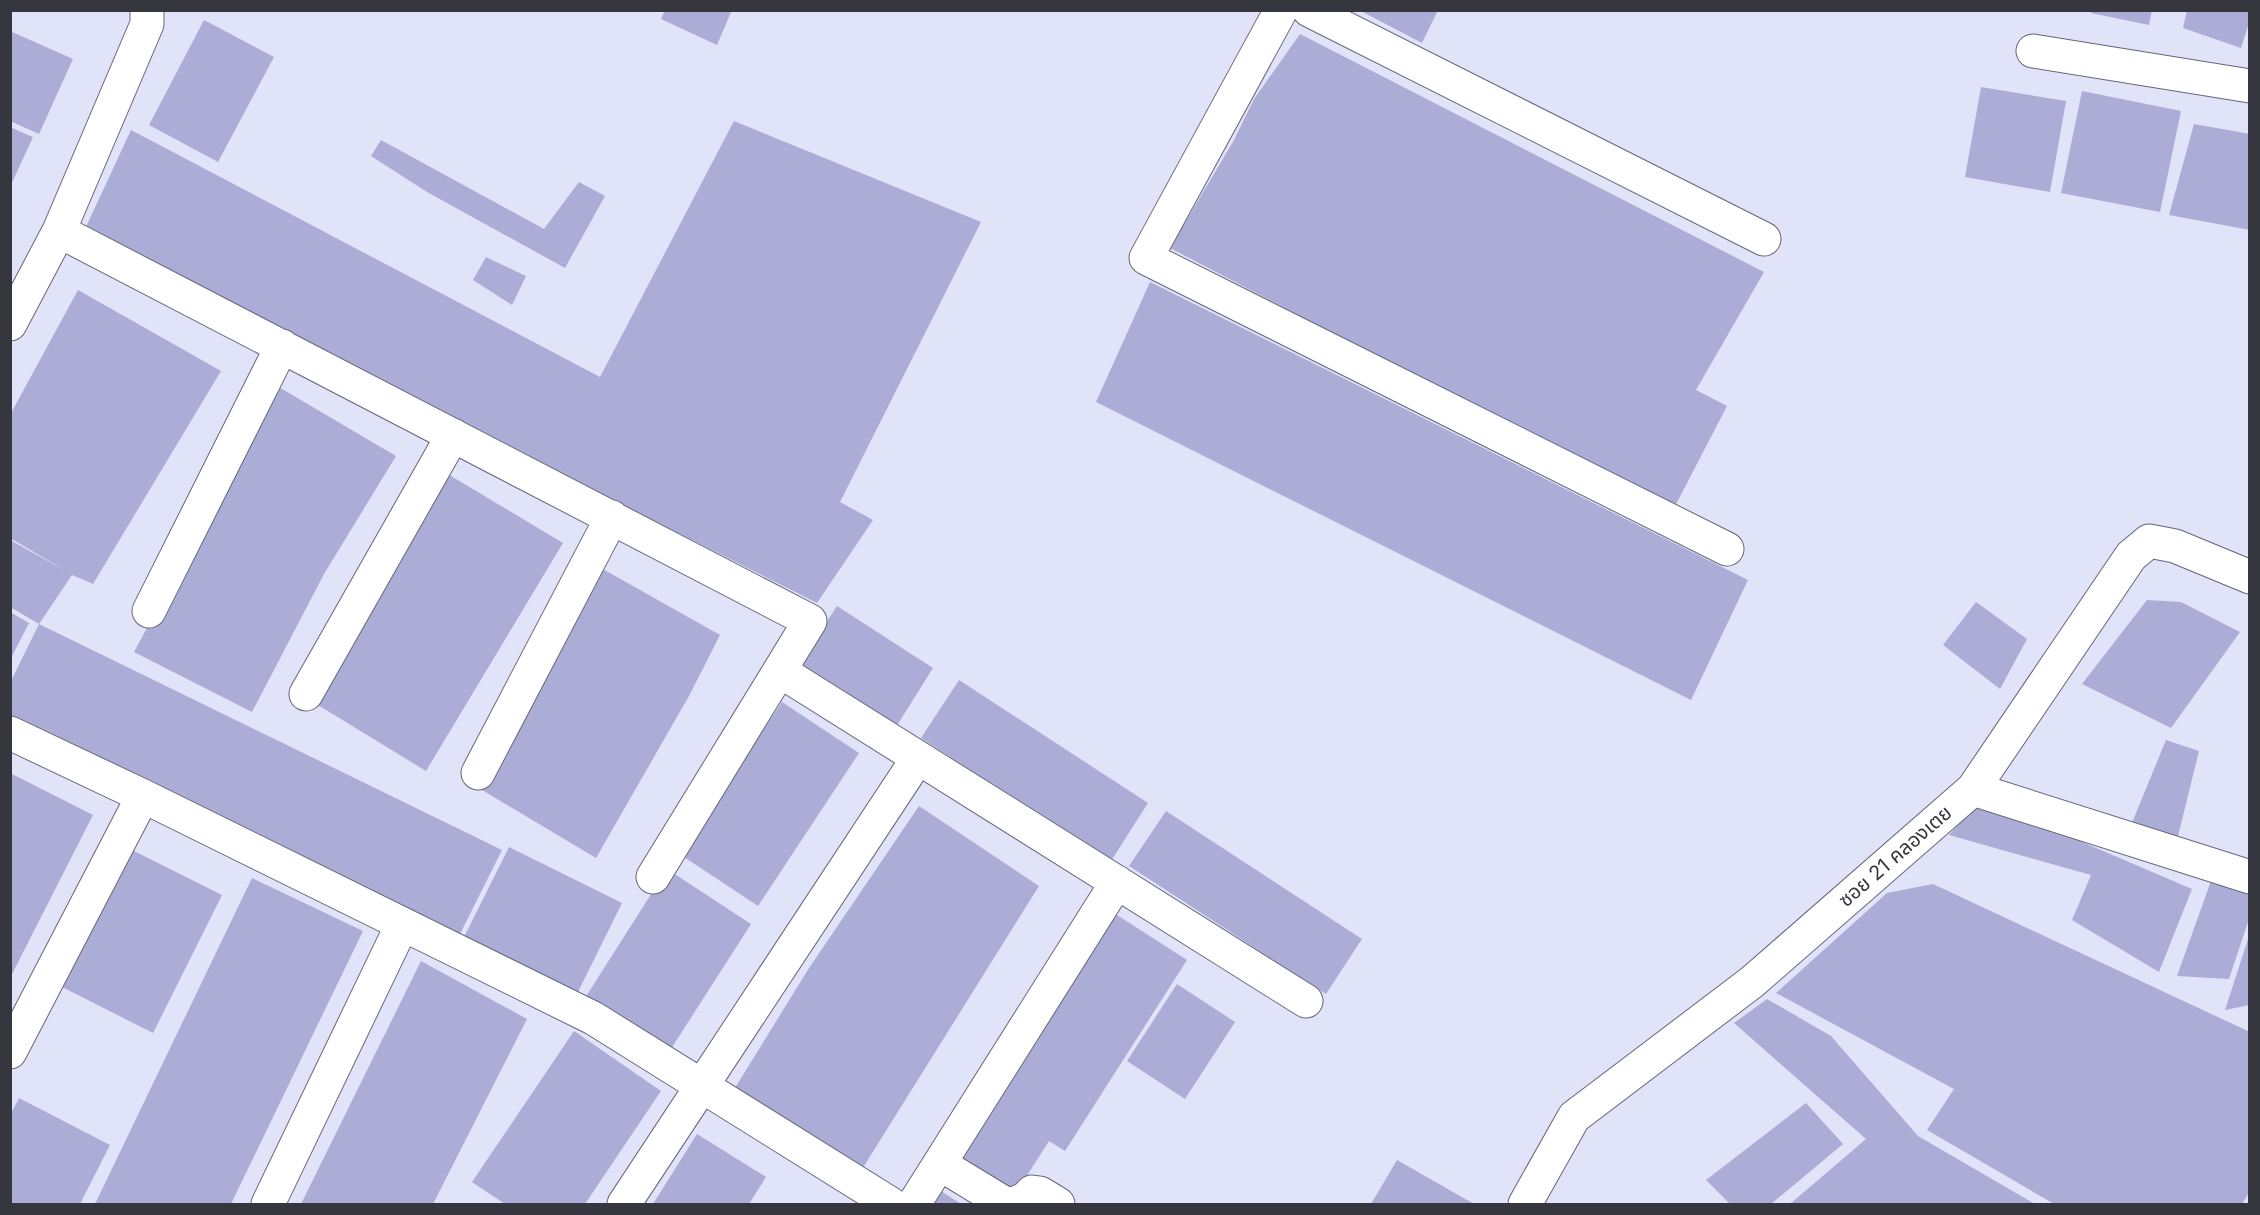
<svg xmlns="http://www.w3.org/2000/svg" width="2260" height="1215" viewBox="0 0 2260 1215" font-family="Inter,'Noto Sans Thai',sans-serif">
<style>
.building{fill:#acadd6}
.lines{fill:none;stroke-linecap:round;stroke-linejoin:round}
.minor-casing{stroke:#65667a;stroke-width:35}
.minor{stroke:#fff;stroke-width:33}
.labels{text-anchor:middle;stroke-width:4.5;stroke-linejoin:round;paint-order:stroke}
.street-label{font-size:20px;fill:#35363e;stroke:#fff}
</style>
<rect width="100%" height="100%" fill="#e1e3f9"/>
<!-- building -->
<path class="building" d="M665,10H732L717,45L661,19Z
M1359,10H1438L1422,43Z
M2092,10H2152L2149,25L2091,13Z
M2187,10H2250V20L2241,48L2183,28Z
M204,20L274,57L218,162L149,125Z
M10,31L73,59L39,134L10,121Z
M1300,34L1764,272L1696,390L1727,406L1673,510L1170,248L1234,140L1254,99Z
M1981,87L2066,101L2050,192L1965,177Z
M2082,91L2181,111L2160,212L2061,193Z
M734,121L981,222L840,502L873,520L817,603L195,289L85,229L131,130L600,377Z
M2194,124L2250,134V230L2169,215Z
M10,127L33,137L10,187Z
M381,140L544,229L579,182L605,196L565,268L427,192L371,156Z
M486,257L526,276L512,305L473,280Z
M1150,282L1748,580L1691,700L1096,402Z
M78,290L221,371L93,584L72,575L39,624L10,607V540L66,571L10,538V415Z
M277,386L396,456L324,574L252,712L134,652Z
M446,473L563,543L426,771L313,702Z
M601,568L720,635L689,696L596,858L477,787Z
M2147,600L2181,602L2240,632L2171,728L2082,684Z
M1976,602L2027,639L2000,689L1943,645Z
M837,606L933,668L896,727L799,664Z
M10,612L29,623L10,660Z
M39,624L502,850L458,938L10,717V683Z
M959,680L1148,803L1111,861L921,738Z
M782,702L859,753L758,906L681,855Z
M2166,740L2199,751L2178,836L2129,830Z
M10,773L93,815L10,978Z
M1982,799L2192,889L2159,972L2072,920L2091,875L1949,835Z
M919,806L1039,886L859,1174L730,1096L809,968Z
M1166,811L1362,939L1326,994L1129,866Z
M509,847L622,903L574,1000L461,943Z
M128,848L222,895L153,1033L58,985Z
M667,869L751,924L669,1052L585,998Z
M252,878L363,931L231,1204H95Z
M2212,878L2250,890V916L2229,979L2177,976Z
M1933,884L2250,1032V1191L2242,1204H2054L1927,1130L1954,1089L1776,993L1887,893Z
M1114,913L1187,960L1065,1151L1049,1141L1014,1196L958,1159Z
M2249,936L2250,1005L2225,1010Z
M421,961L527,1019L433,1204H301Z
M1177,984L1235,1022L1185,1099L1127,1061Z
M1767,999L1831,1036L1918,1136L2035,1204H1790L1866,1139L1734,1023Z
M574,1031L661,1091L585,1204H505L472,1182Z
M19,1098L110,1145L80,1204H10V1115Z
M1806,1103L1843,1144L1771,1204H1730L1706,1180Z
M697,1134L766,1177L749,1204H653Z
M1397,1160L1474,1204H1371Z
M941,1191L961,1204H932Z"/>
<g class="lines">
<defs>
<path id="minor" d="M1281,10L1146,258L1727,549
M1309,10L1764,239
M2033,51L2250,86
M59,231L810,621L653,877
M10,324L59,231L147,24V10
M149,611L282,346
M780,671L1306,1001
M306,694L453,435
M10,733L143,796L593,1018L891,1204
M478,773L612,517
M1973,789L2250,877
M10,1052L143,796
M940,1164L1004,1203L1012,1204
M268,1204L402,925
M624,1204L918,758
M914,1204L1117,882
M1013,1204L1025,1199L1032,1192L1040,1193L1058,1204
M1525,1204L1574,1117L1752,982L1973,789L2131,556L2149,541L2175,546L2250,577"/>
</defs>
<!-- minor casing -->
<use href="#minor" class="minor-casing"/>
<!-- minor -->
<use href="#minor" class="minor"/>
</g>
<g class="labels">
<!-- street labels -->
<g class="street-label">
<text transform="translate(1895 856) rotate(-41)" y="7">ซอย 21 คลองเตย</text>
</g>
</g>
<!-- border -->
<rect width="2260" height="1215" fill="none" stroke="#35363e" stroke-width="24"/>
</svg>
